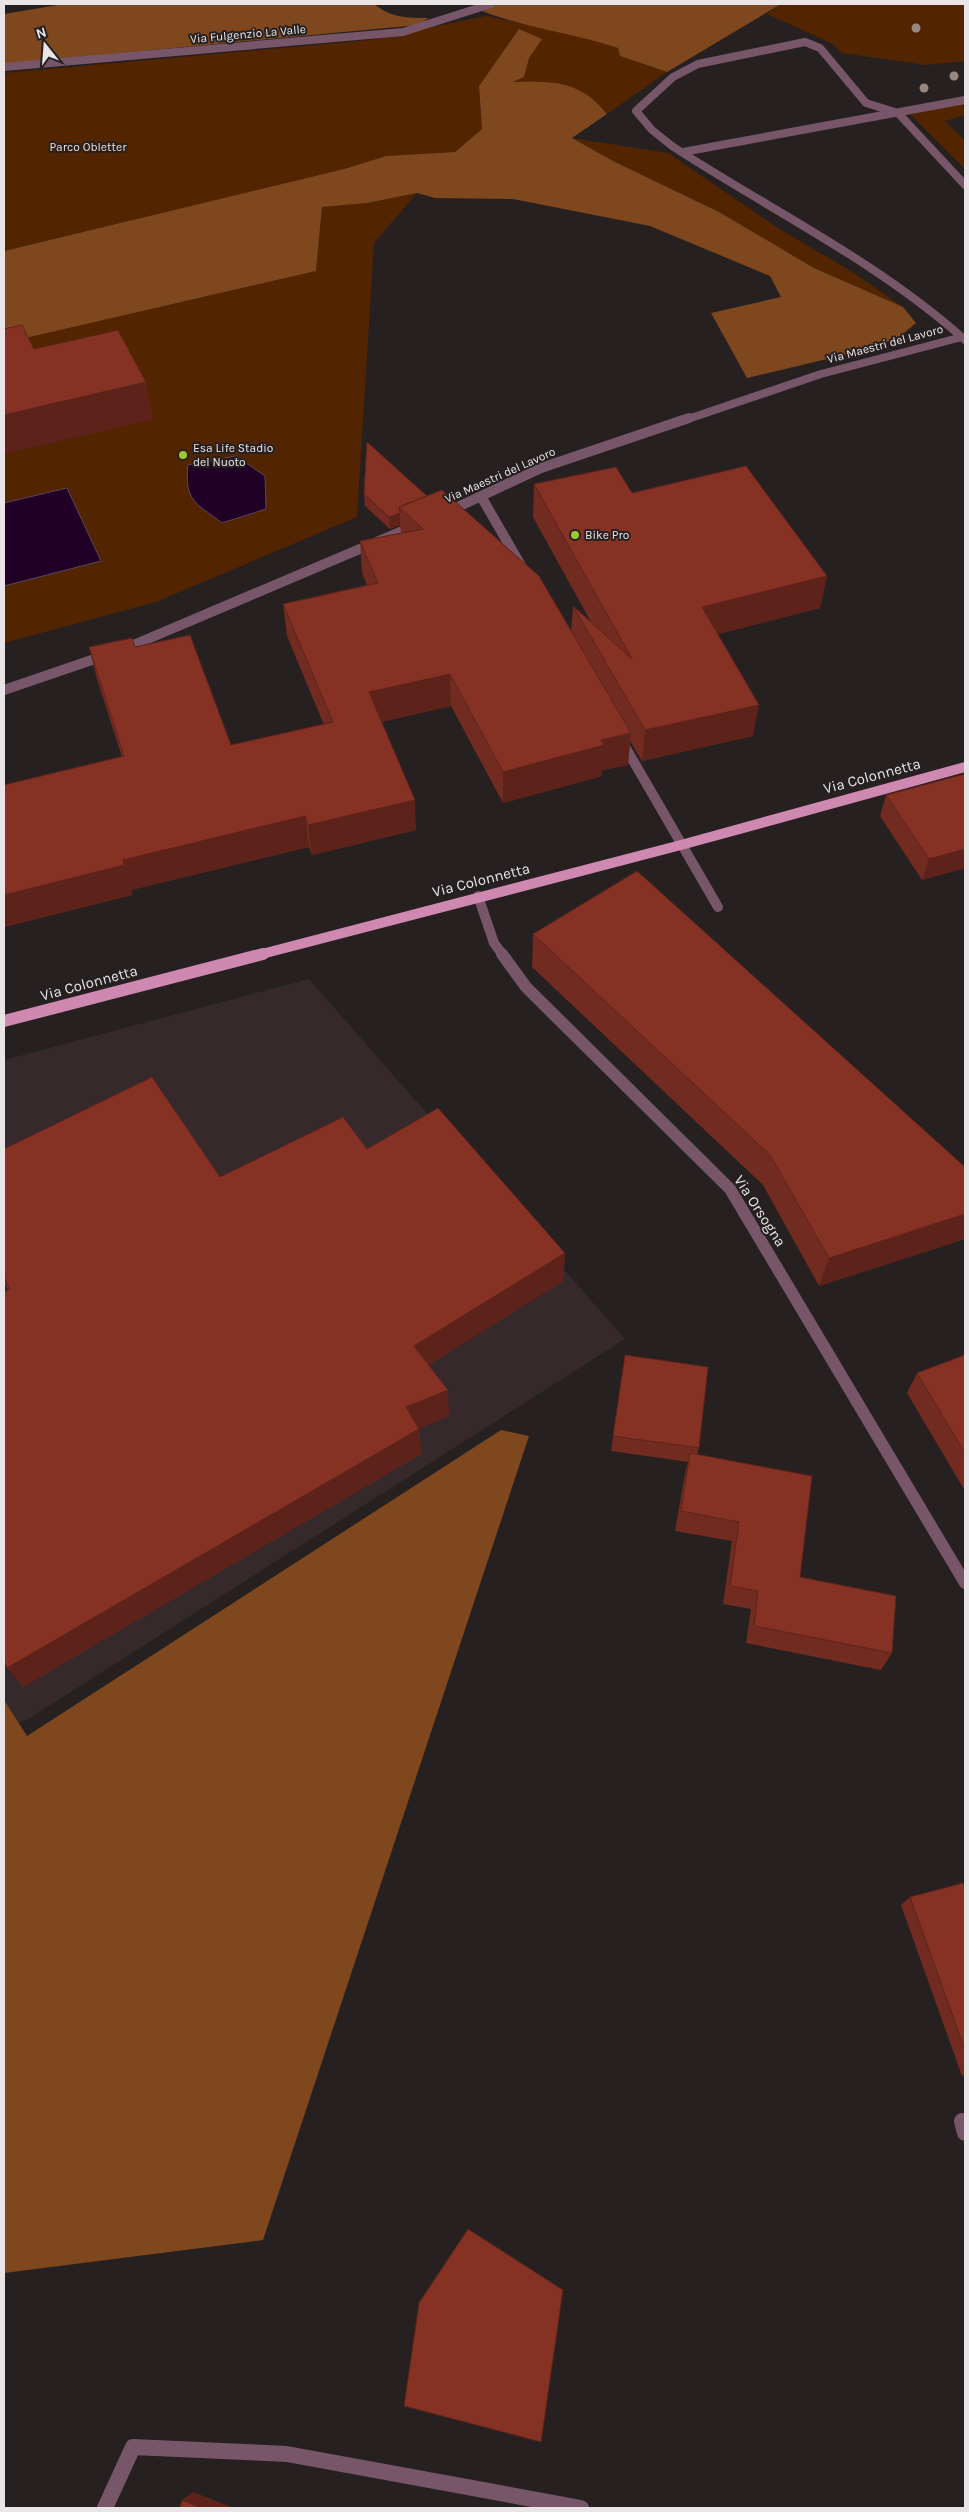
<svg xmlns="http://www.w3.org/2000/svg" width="969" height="2512" viewBox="0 0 969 2512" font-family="Karla,sans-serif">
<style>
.built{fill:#35292b}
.green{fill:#522500}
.forest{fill:#7e471e}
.water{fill:#200026;stroke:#5c4560}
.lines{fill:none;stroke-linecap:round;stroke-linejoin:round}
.minor-far3{stroke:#785669;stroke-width:8}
.minor-far2{stroke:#785669;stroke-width:10}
.minor-far1{stroke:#785669;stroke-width:12}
.minor{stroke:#785669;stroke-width:16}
.major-far1{stroke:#cf89b1;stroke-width:10}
.major{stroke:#cf89b1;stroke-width:12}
.tree{fill:#968781}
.wall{fill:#722b20}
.shaded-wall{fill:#5d231a}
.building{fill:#853225;stroke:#5d231a}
.poi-dot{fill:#9fca2e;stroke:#262021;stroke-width:2}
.labels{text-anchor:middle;stroke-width:4;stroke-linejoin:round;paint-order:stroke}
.far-street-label{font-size:12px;fill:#e9e5e6;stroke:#262021}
.far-park-label{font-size:12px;fill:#f1dccf;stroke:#262021}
.far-poi-label{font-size:12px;fill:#e9e5e6;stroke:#262021;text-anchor:start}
.street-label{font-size:15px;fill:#e9e5e6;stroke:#262021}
</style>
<rect width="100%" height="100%" fill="#262021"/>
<!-- built -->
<path class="built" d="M309,979L625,1339L30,1718L4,1731V1060Z"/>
<!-- green -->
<path class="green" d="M781,4H965V61L926,65L842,53L833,44L767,14Z
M486,16L577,35L618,48L620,56L667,72L607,114C580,80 552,81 511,83L524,77L526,63L534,49L519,29L479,86L482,129L455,152L386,156L344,169L4,251V73L369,40Z
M965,102V115L945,121L965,141V169L909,113Z
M572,138L668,153L778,228L854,273L903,307L814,268L719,212L613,161Z
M417,193L374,243L357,517L156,602L4,643V343L316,271L322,207L367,203Z"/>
<!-- forest -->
<path class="forest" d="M64,4H374C391,18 408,18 429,18L418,25L4,64V14Z
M499,4H781L667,72L620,56L618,48C573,33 526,28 482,11Z
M519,29L542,39L529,58L524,77L513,82C553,81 580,80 607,114L572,138L613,161L719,212L814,268L903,307L916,323L898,338L869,349L747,378L711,313L781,297L770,276L650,226L513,199L435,198L417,193L367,203L322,207L316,271L4,343V251L344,169L386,156L455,152L482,129L479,86Z
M501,1430L529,1436L263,2240L4,2273V1700L27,1736Z"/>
<!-- water -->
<path class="water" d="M236,456L265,476L266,509L222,523C196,503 184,501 188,465Z
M67,488L101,561L4,586V503Z"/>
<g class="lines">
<!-- minor-far3 -->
<path class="minor-far3" d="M4,67L403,32L491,4
M683,152L965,100
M965,185L898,113L866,103L820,48L805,42L698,64L673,77L636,111L652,130L672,146C770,210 877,261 965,340
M685,420L821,374L962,337"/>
<!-- minor-far2 -->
<path class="minor-far2" d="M482,498L523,569
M447,512L541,468L689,418
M4,690L124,649L414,526
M620,738L718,907
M478,896L494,943L503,955"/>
<!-- minor-far1 -->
<path class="minor-far1" d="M502,954L526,987L730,1189L965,1583"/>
<!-- minor -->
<path class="minor" d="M962,2121L965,2133
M105,2508L133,2447L287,2454L581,2508"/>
<!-- major-far1 -->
<path class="major-far1" d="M258,955L681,845L965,767"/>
<!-- major -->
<path class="major" d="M4,1021L263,954"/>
</g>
<!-- trees -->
<g class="tree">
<circle cx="916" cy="28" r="4.5"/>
<circle cx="954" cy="76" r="4.5"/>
<circle cx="924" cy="88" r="4.5"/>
</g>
<!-- wall -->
<path class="wall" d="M367,442L571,631L573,606L591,622L533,517L534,484L632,493L827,576L820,608L718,634L753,736L642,761L630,741L628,765L602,770V776L503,803L451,706L381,722L416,830L312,855L309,847L131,890L132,895L4,927L122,757L97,679L89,647H135L231,745L324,725L287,636L283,604L367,585L362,573L360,541L401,533L400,525L390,529L365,506L364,494Z
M965,774V868L922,880L880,816L886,795Z
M533,934L965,1167V1239L819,1286L763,1185L532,967Z
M4,1144L6,1148L220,1177L367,1149L565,1253L563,1281L428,1365L449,1416L419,1428L421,1454L23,1687L8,1290L4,1282Z
M625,1355L699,1448L697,1455L800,1577L892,1653L881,1670L746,1643L751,1609L723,1604L732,1541L675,1531L685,1474L688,1462L611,1451Z
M965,1355V1491L907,1393L917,1373Z
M965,1888V2075L962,2076L901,1905L910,1897Z"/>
<!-- shaded-wall -->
<path class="shaded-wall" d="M146,382L153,419L4,454V415Z
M400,513V525L390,529L389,517Z
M827,576L820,608L698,639L702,607Z
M450,674L451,706L371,724L369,692Z
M759,705L753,736L642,761L645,730Z
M631,733L628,765L602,770V776L503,803V772L601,740Z
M415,800L416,830L312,855L308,825Z
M305,816L309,847L131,890L132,895L4,927V895L123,860Z
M965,849V868L922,880L929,859Z
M965,1214V1239L819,1286L829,1258Z
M565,1253L563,1281L416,1373L414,1346Z
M448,1390L449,1416L409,1433L406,1407Z
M419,1429L421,1454L23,1687L7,1668Z
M193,2492L234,2508H202L182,2500Z"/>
<!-- building -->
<path class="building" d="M22,325L34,349L118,330L146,382L4,415V329Z
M367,442L427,496L399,507L400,513L389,517L364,494Z
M746,466L827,576L702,607L759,705L645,730L573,606L632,659L534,484L616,467L632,493Z
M442,490L539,576L631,733L601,740L604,745L503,772L450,674L369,692L415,800L308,825L305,816L123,860L124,865L4,895V785L124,756L89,647L132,638L135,647L190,635L231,745L333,722L283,604L378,583L360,541L423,529L399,507Z
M965,774V849L929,859L886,795Z
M637,871L965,1167V1214L829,1258L770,1155L533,934Z
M152,1077L220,1177L343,1117L367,1149L438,1108L565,1253L414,1346L448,1390L406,1407L419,1429L7,1668L4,1662V1292L10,1289L4,1277V1144L6,1148Z
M625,1355L708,1367L699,1448L613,1436Z
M965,1355V1453L917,1373Z
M690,1453L812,1476L800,1577L896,1596L892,1653L754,1626L758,1591L730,1586L739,1522L681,1511Z
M963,1883L965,1888V2050L910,1897Z
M468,2229L563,2290L541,2442L404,2406L419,2303Z
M182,2500L202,2508H180Z"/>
<!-- markers -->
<g class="poi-dot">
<circle cx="183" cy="455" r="5"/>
<circle cx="575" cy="535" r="5"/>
</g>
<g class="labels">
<!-- far-street labels -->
<g class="far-street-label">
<text transform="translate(248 34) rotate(-5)" y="4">Via Fulgenzio La Valle</text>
<text transform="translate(885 344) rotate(-15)" y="4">Via Maestri del Lavoro</text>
<text transform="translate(500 475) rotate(-24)" y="4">Via Maestri del Lavoro</text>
</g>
<!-- far-park labels -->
<g class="far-park-label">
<text x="88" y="151">Parco Obletter</text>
</g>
<!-- far-poi labels -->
<g class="far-poi-label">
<text x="193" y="452">Esa Life Stadio<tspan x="193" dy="14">del Nuoto</tspan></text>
<text x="585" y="539">Bike Pro</text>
</g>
<!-- street labels -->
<g class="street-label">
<text transform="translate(872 776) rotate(-15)" y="5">Via Colonnetta</text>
<text transform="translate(481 880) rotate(-14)" y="5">Via Colonnetta</text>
<text transform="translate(89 983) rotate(-15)" y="5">Via Colonnetta</text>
<text transform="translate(760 1211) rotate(57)" y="5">Via Orsogna</text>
</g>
</g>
<!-- border -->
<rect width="969" height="2512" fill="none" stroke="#e9e5e6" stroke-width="10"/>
<!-- north arrow -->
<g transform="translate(45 45) rotate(343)" stroke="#262021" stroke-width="4" paint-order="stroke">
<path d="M0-4L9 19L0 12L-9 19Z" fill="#e9e5e6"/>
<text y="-8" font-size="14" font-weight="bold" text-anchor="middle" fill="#e9e5e6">N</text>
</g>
</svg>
